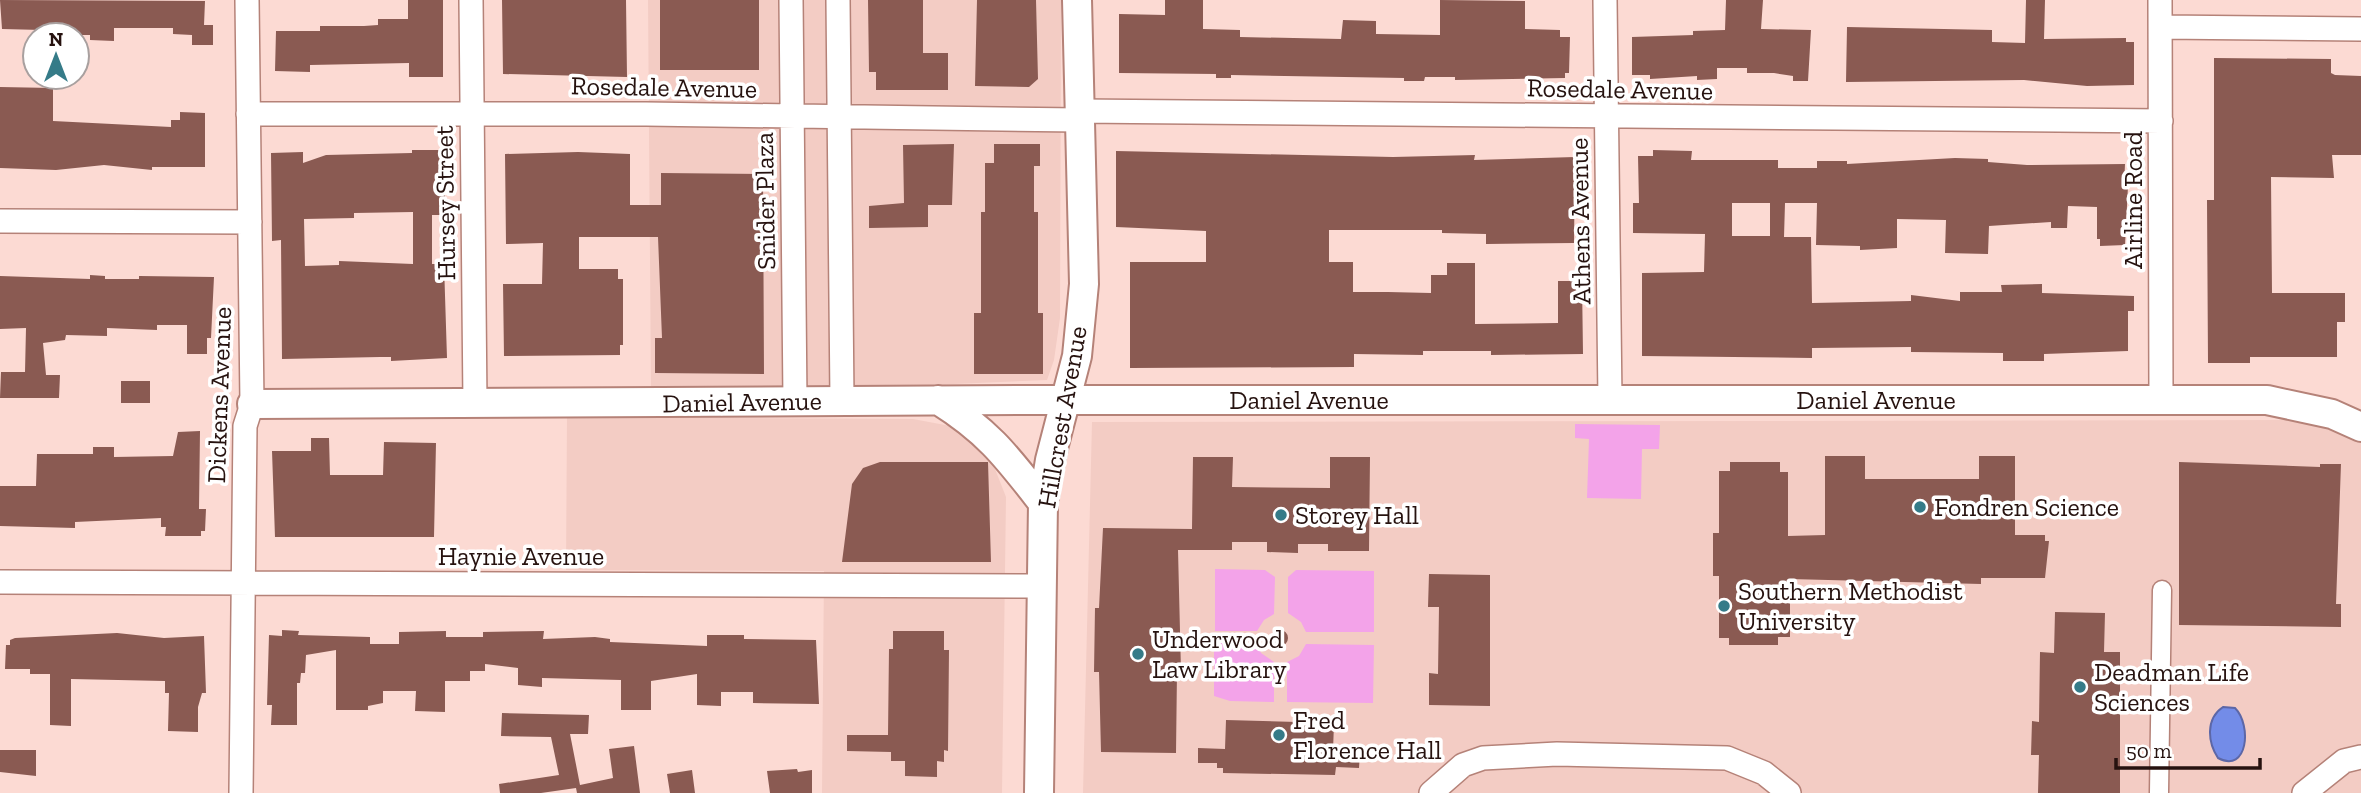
<svg xmlns="http://www.w3.org/2000/svg" width="2361" height="793" viewBox="0 0 2361 793" font-family="'Zilla Slab',serif">
<style>
.built{fill:#f3ccc4}
.green{fill:#f3a3e9}
.water{fill:#738ce8;stroke:#5c67a7;stroke-width:2}
.building{fill:#8a5a52;fill-rule:evenodd}
.lines{fill:none;stroke-linecap:round;stroke-linejoin:round}
.pedestrian-casing{stroke:#b58278;stroke-width:21}
.minor-casing{stroke:#b58278;stroke-width:26}
.tertiary-casing{stroke:#b58278;stroke-width:32}
.pedestrian{stroke:#fff;stroke-width:18}
.minor{stroke:#fff;stroke-width:23}
.tertiary{stroke:#fff;stroke-width:28}
.poi-dot{fill:#357b88;stroke:#fff;stroke-width:2.5}
.labels{text-anchor:middle;stroke-width:7;stroke-linejoin:round;paint-order:stroke}
.street-label{font-size:26px;fill:#26120f;stroke:#fff}
.poi-label{font-size:26px;fill:#26120f;stroke:#fff;text-anchor:start}
</style>
<rect width="100%" height="100%" fill="#fcdad3"/>
<!-- built -->
<path class="built" d="M648,0H1061L1060,318L1054,360L1047,380L883,387L651,388Z
M567,417L913,419L961,428L986,446L1006,497L1002,793H822L824,571L566,570Z
M2361,420V793H1083L1092,422Z"/>
<!-- green -->
<path class="green" d="M1575,424L1660,425L1659,449H1642L1641,499L1587,498L1589,439L1575,438Z
M1215,569L1265,570L1275,577L1274,614L1264,620L1257,631H1215Z
M1296,570L1374,571V632H1306L1301,622L1288,613V577Z
M1214,643L1257,644L1261,653L1274,662V702L1230,701L1214,696Z
M1306,644L1374,645L1373,703L1287,702V662L1299,656Z"/>
<!-- water -->
<path class="water" d="M2223,707L2235,708C2252,725 2248,774 2218,758C2208,743 2205,719 2223,707Z"/>
<!-- building -->
<path class="building" d="M0,0L205,1L204,25H213V45H192V35L173,34V28H114V41L90,40V35H42V30L2,29Z
M408,0H443V77H409V63L310,65V72L275,71L276,31H320V26H364L378,25V19H408Z
M502,0H626L627,77L503,74Z
M660,0H759V70H660Z
M868,0H923V53H948V90H876V72H869Z
M977,0H1036L1038,79L1029,87L975,86Z
M1165,0H1203V29L1240,30V37L1341,39L1343,20L1376,21V34L1440,35V0L1525,1V29L1560,30V37H1570L1569,73H1565V78L1455,80V77H1425L1424,81H1404V78L1231,75V78H1216V74L1119,73V14L1165,15Z
M1726,0H1763L1761,29L1811,30L1808,81H1793V76L1774,73H1747V68H1717V79L1697,80V76L1650,79V75H1632V37L1693,35V31L1725,30Z
M2026,0H2045L2044,39L2126,38V42H2134V85L2087,86L2024,80L1846,82L1847,27L1992,30V42L2025,43Z
M2214,58L2331,59V73L2335,75L2361,76V155H2332L2334,178L2271,177L2272,293H2345V322H2337V357H2250V363H2208L2207,200H2214Z
M0,87L53,88V121L171,127V120H180V112L205,113V167H152V170L104,165L56,170L0,168Z
M954,144L952,205H928V227L869,228V206L904,203L903,145Z
M994,144H1040V166H1034V212H1038V313H1043V374H974V313H981V212H985V163H994Z
M412,150H445V215H432V264H444L447,358L391,361V357H380L282,359L281,240L272,241L271,153L303,152V163L326,155L412,153ZM413,212V264L339,261V265L305,266L304,219L354,218V213Z
M1653,150L1692,151L1691,160H1778V168H1817V161H1847V164L1955,158L1988,159V162L2027,165L2125,164L2124,186H2128L2125,245L2100,246V239H2097V207L2068,206L2067,228H2051V222L1989,226L1988,254L1945,253L1946,220L1897,219V248L1860,250V246L1816,245L1817,203H1785L1784,237H1811L1812,303L1911,301V295L1960,301V292H2002L2001,285L2042,284V293L2134,296V311H2128V351L2044,354V361H2003V353L1911,352V347L1812,348V358L1642,356V273L1704,272L1705,234L1633,233V203H1639L1638,156H1653ZM1732,203H1770V236H1732Z
M1116,151L1393,157L1475,155L1474,160L1575,157L1574,243L1486,244V234L1442,233V230H1329V262H1353V292H1388L1431,293V275H1447V263H1475V324L1558,323V281H1582L1583,354L1491,355V351H1423V355L1354,354V367L1130,368V262H1206V231L1116,227Z
M578,152L630,154V205H661V173L763,174L764,374L655,373V338H662L658,237H579V269H618V279H623V345H620V355L504,356L503,284H542L543,243L506,244L505,154Z
M90,275L105,276V279H139V276L214,277L211,338H207V354H187V325H157V330L107,328V336L66,335L65,340L43,343L46,375H60L59,398H0L1,372H25L26,328L0,329V276L90,279Z
M121,381H150V403H121Z
M200,431L199,509H206L205,531H201V536H165L166,527H161V518L75,522V528L0,526V486H36L37,454H93V447H114V457L173,456L178,432Z
M311,438H329L330,475H383L384,442L436,443L434,537H275L272,451H311Z
M1825,456H1865V479H1979V456H2015V535H2045V541H2049L2045,578H1981V584L1790,579V637H1778V645H1729V638H1719V576H1713V533H1719V471H1730V462H1780V472H1788V536L1825,535Z
M1193,457H1233L1232,487L1330,488V457H1370L1369,551H1328V544H1298V553L1267,552V542H1232V550H1178L1181,672L1177,671L1176,753L1101,752L1099,672H1094L1095,608H1099L1103,528L1192,529Z
M880,462H988L991,562H842L852,484L863,468Z
M2179,462L2320,467V464H2341L2336,604H2341V627L2179,625Z
M1429,574L1490,575V706L1429,705V673L1438,674L1439,607H1428Z
M2055,612L2105,613L2104,652H2120V793H2038L2039,755H2031L2032,721L2039,722L2040,652L2054,653Z
M282,630L299,631L298,635L370,637V644H399V632L446,631V637H483V632L544,631L543,639L595,637L610,639V642L707,646V635H744V639L816,640L819,704L753,703V692H721V706L697,705V674L651,681V710H621V680L542,678V687L518,685V668L485,664V671H470V681H445V712L415,711L416,691H383V703L368,706V710H336V650L306,655L305,673H301L300,683H297V725H271L272,705H267L269,635L282,636Z
M1272 638a8 8 0 1 1 16 0a8 8 0 1 1-16 0Z
M893,631H944V650H949L948,751L944,750V762L937,761V777L905,776V761H891V752L847,751V735H888L889,649H893Z
M117,633L164,638L204,636L206,693H202L198,707V732L168,731L169,693H165V681L71,679V726L50,725V674H30V669H5L6,645H10V640L15,638Z
M502,713L589,715L588,734H570L580,785L613,778L609,749L634,746L640,793H577L576,788L541,793H500L499,784L559,775L551,737L501,736Z
M1226,720L1334,723L1333,751L1360,752L1359,768L1336,767L1335,775L1223,773V768H1217V763H1198V748L1225,749Z
M0,750H36V776L0,772Z
M797,769L798,772L812,770V793H770L767,771Z
M692,770L695,793H670L667,774Z"/>
<g class="lines">
<defs>
<path id="pedestrian" d="M2159,793L2162,590"/>
<path id="minor" d="M471,0L475,404
M791,0L795,401
M838,0L842,400
M1605,0L1610,400
M2160,0L2161,400
M2161,27L2361,29
M1078,111L2161,121
M248,114H646L1079,120
M0,221L250,222
M0,582L1041,586
M241,793L245,426L252,404L247,0
M1431,793L1463,765L1483,758L1557,754L1727,758L1764,773L1789,793
M2304,793L2344,761L2361,757"/>
<path id="tertiary" d="M938,400C989,432 1007,457 1043,503
M252,404L1034,400H2267L2332,414L2361,427
M1039,793L1043,503L1050,460L1077,356L1084,284L1077,0"/>
</defs>
<!-- pedestrian casing -->
<use href="#pedestrian" class="pedestrian-casing"/>
<!-- minor casing -->
<use href="#minor" class="minor-casing"/>
<!-- tertiary casing -->
<use href="#tertiary" class="tertiary-casing"/>
<!-- pedestrian -->
<use href="#pedestrian" class="pedestrian"/>
<!-- minor -->
<use href="#minor" class="minor"/>
<!-- tertiary -->
<use href="#tertiary" class="tertiary"/>
</g>
<!-- markers -->
<g class="poi-dot">
<circle cx="1920" cy="507" r="7"/>
<circle cx="1281" cy="515" r="7"/>
<circle cx="1724" cy="606" r="7"/>
<circle cx="1138" cy="654" r="7"/>
<circle cx="2080" cy="687" r="7"/>
<circle cx="1279" cy="735" r="7"/>
</g>
<g class="labels">
<!-- street labels -->
<g class="street-label">
<text transform="translate(664 87) rotate(1)" y="9">Rosedale Avenue</text>
<text transform="translate(1620 89) rotate(1)" y="9">Rosedale Avenue</text>
<text transform="translate(2133 200) rotate(-90)" y="9">Airline Road</text>
<text transform="translate(765 201) rotate(-91)" y="9">Snider Plaza</text>
<text transform="translate(445 203) rotate(-91)" y="9">Hursey Street</text>
<text transform="translate(1580 221) rotate(-91)" y="9">Athens Avenue</text>
<text transform="translate(219 395) rotate(-88)" y="9">Dickens Avenue</text>
<text x="1309" y="409">Daniel Avenue</text>
<text x="1876" y="409">Daniel Avenue</text>
<text transform="translate(742 402) rotate(-1)" y="9">Daniel Avenue</text>
<text transform="translate(1062 417) rotate(-80)" y="9">Hillcrest Avenue</text>
<text x="521" y="565">Haynie Avenue</text>
</g>
<!-- poi labels -->
<g class="poi-label">
<text x="1934" y="516">Fondren Science</text>
<text x="1295" y="524">Storey Hall</text>
<text x="1738" y="600">Southern Methodist<tspan x="1738" dy="30">University</tspan></text>
<text x="1152" y="648">Underwood<tspan x="1152" dy="30">Law Library</tspan></text>
<text x="2094" y="681">Deadman Life<tspan x="2094" dy="30">Sciences</tspan></text>
<text x="1293" y="729">Fred<tspan x="1293" dy="30">Florence Hall</tspan></text>
</g>
</g>
<!-- north arrow -->
<g transform="translate(56 56)"><circle r="33" fill="#ffffff" stroke="#a8a09f" stroke-width="2"/>
<path d="M0-5L12 26L0 18L-12 26Z" fill="#357b88"/>
<text y="-10" font-size="19" font-weight="bold" text-anchor="middle" fill="#26120f">N</text>
</g>
<!-- scale -->
<path d="M2116 758v10h144v-10" fill="none" stroke="#26120f" stroke-width="3.5"/>
<text x="2126" y="758" font-size="21" fill="#26120f" stroke="#ffffff" stroke-width="5" paint-order="stroke">50 m</text>
</svg>
